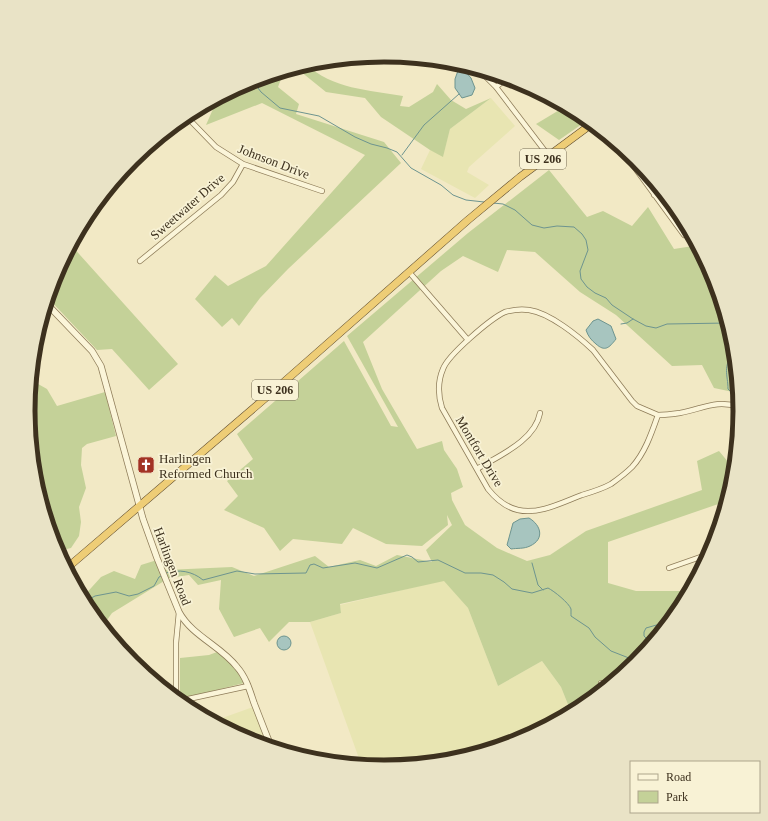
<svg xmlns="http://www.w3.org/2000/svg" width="768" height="821" viewBox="0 0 768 821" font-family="'Times New Roman',serif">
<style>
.farmland{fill:#e8e5b2}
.green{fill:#c4d198}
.water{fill:#a7c5bf;stroke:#6d948f}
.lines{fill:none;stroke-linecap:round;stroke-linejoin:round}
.stream{stroke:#6d948f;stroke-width:1}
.minor-casing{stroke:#8e7c59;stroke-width:6}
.tertiary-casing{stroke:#8e7c59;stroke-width:7}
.trunk-casing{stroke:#5c492e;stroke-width:8}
.minor{stroke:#fbf5d9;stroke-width:4.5}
.tertiary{stroke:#fbf5d9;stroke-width:5.5}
.trunk{stroke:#eecd76;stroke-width:7}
.labels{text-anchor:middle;stroke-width:3.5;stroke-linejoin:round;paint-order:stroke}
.shield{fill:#f8f2d5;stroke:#756b55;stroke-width:1}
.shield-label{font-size:12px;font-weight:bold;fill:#3d311e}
.street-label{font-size:13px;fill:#3d311e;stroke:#f8f2d5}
.poi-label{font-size:13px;fill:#3d311e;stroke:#f8f2d5;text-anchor:start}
.rim{fill:none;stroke:#3d311e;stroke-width:5}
</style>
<rect width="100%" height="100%" fill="#f2e9c5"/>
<!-- farmland -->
<path class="farmland" d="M491,98L515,126L469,167L467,172L489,185L475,198L421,169L430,150L443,156L450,129Z
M444,580L468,608L498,686L542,661L561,687L571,712L520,739L453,760L384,766L361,764L310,622L341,613L340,605Z
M253,707L268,745L248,739L214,721Z"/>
<!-- green -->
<path class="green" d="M306,64C332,89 369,90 403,96L400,106L409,107L433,92L437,84L451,100L466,109L491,98L450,129L443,157L430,150L381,117L365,98L326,92L295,67Z
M284,71L278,87L299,104L296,114L384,142L401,163L288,269L260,298L239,326L232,318L222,327L195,299L215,275L228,286L266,266L365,155L262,103L206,125L213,109L234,93L232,90L248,82Z
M566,106L582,115L588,120L559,140L536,124Z
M623,148L636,159L680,213L713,274L733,341L738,386L733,392L714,388L702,365L672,366L616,315L580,292L535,252L507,250L498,272L463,256L441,271L363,342L382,389L417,449L442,441L444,450L457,469L463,487L451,493L452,500L465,525L497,548L527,561L550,555L586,531L702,490L697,461L719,451L734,469L733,480L727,501L608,542V583L636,591H683L691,588L680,608L636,662L582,707L571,712L561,687L542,661L498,686L468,608L444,581L340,604L341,613L310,622H289L269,642L260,628L234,637L219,609L221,580L198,585L189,575L169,578L112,613L107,620L112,637L92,611L88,608L82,598L101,577L114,571L135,579L141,565L157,560L166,570L232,567L254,576L315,556L329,567L360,560L376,566L397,555L432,562L426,550L452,525L447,515L448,525L422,546L386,544L353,528L342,544L293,539L280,551L264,528L224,510L238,496L227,481L253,459L237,434L344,341L391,426L398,427L347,336L468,233L549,170L587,217L603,211L632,226L648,207L674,249L693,246Z
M71,245L178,364L149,390L112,349L97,350L48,298L55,274Z
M31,380L47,389L57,406L105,392L116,436L87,444L82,448L81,465L86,488L79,507L81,522L79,536L71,548L58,551L55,547L35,480L28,410Z
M217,652L233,665L244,683L181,699L180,698V658L209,655Z"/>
<!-- water -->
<path class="water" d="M459,68H462L471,78L475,88L472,95L462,98L455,88V79Z
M598,319L611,326L616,339C609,348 605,352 596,344C591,340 588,336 586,330L593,321Z
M529,518C541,525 545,539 530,546C524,549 517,548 511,549L507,545L513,523L520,519Z
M277 643a7 7 0 1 1 14 0a7 7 0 1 1-14 0Z"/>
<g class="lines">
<!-- stream -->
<path class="stream" d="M252,80L261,92L280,108L319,116L355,137L371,144L387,148L397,152L411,168L441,185L453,195L466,200L484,202
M402,155L424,125L459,94
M493,203L503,204L515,210L532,225L544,228L557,226L574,227L582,234L586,240L588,250L580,271L581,279L587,287L595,293L606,298L612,305L633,319L646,326L656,328L667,324L728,323
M621,324L627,323L633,319
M734,395L728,389C728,375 722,366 734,353
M532,563L538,585L543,590
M166,573C179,569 192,571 203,580L237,571L255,574L306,573L310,565L314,564L323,568L355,563L377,568L407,555L412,557L418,562L438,560L465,573H481L493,575L504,582L512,589L532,593L548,588C554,591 569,603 571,609C571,612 571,614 571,616L589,628L595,637L611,651L634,660L639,658
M84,602L95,596L116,592L129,596L138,594L154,586L159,577L161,576
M651,643L644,636V632L646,628L660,624L666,625"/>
<defs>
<path id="minor" d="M473,67L485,76L496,87L548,155
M496,87L507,78
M185,115L216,147L243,164L322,191
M616,142L684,235
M654,195L661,190
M140,261L221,195L233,182L243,164
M409,272L468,340
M658,415L637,406L632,401L593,350C578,336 550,313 529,310C522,309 512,310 505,312C490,319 448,355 443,369C437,383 438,395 442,408L488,489C496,499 505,507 518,510C539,515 563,502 582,495C592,492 602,489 611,484C618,479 626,473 632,467C645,453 652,432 658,415C665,415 673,414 680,413C703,409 715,399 740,407
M477,469C498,456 535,441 540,413
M669,568L709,554
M601,683L603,689
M176,698V643L179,612
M179,701L248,686"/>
<path id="tertiary" d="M46,303L92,351L101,366L143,519L157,558L179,612C192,636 221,646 237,667C246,677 250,691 254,703C260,718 265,732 271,746"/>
<path id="trunk" d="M67,568L276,389L468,220L520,177L593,123"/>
</defs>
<!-- minor casing -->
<use href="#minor" class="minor-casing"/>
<!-- tertiary casing -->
<use href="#tertiary" class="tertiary-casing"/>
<!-- trunk casing -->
<use href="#trunk" class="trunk-casing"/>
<!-- minor -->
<use href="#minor" class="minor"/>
<!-- tertiary -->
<use href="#tertiary" class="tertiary"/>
<!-- trunk -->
<use href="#trunk" class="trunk"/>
</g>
<!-- icons -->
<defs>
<symbol id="church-square" viewBox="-11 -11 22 22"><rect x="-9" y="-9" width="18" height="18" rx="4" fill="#a23224" stroke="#f8f2d5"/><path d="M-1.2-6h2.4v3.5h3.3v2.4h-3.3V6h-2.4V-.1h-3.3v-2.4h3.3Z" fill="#fff"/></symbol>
</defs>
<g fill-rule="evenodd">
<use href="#church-square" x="136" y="455" width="20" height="20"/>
</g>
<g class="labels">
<!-- shield labels -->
<g class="shield">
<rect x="520" y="149" width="46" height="20" rx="3"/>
<rect x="252" y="380" width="46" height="20" rx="3"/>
</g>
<g class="shield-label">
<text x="543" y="163">US 206</text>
<text x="275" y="394">US 206</text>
</g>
<!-- street labels -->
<g class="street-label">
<text transform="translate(274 161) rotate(21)" y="5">Johnson Drive</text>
<text transform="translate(187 206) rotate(-41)" y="5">Sweetwater Drive</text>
<text transform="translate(480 451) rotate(59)" y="5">Montfort Drive</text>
<text transform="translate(173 566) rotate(69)" y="5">Harlingen Road</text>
</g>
<!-- poi labels -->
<g class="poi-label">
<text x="159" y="463">Harlingen<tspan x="159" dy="15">Reformed Church</tspan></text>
</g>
</g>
<!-- crop -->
<path d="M0 0H768V821H0ZM35 411a349 349 0 1 1 698 0a349 349 0 1 1-698 0Z" fill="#e9e3c6" fill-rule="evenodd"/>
<path class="rim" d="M35 411a349 349 0 1 1 698 0a349 349 0 1 1-698 0Z"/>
<!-- legend -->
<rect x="630" y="761" width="130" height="52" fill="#f8f2d5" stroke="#ada58c"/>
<rect x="638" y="774" width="20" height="6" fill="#fbf5d9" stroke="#ada58c"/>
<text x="666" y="781" font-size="12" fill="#3d311e">Road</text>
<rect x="638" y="791" width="20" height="12" fill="#c4d198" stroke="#ada58c"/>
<text x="666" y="801" font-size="12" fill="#3d311e">Park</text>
</svg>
